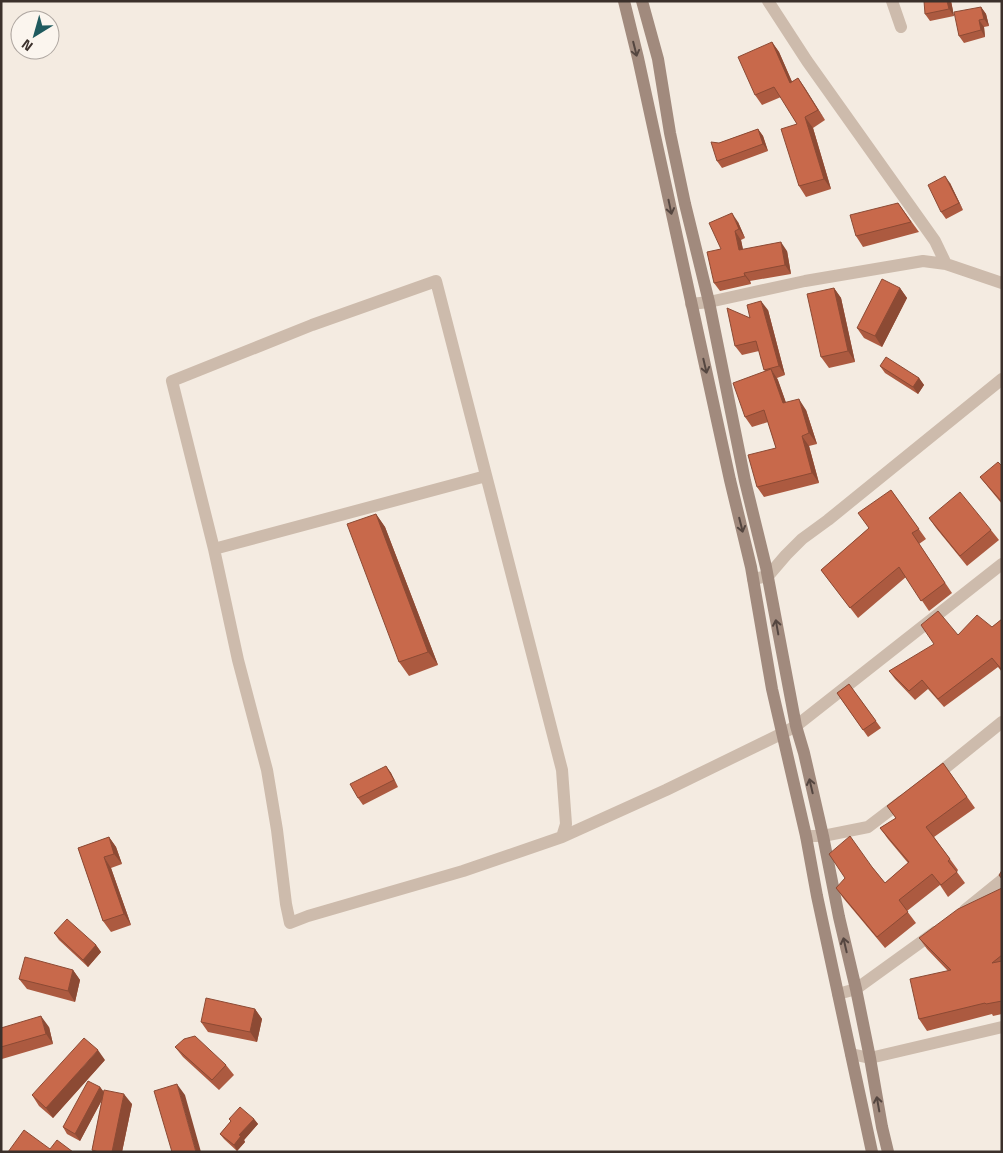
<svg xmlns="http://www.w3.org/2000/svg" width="1003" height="1153" viewBox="0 0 1003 1153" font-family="'Titillium Web',sans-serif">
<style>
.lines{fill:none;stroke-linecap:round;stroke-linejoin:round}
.street{stroke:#cdbbac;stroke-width:12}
.secondary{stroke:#a18a7d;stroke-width:12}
.wall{fill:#ac5a40}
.shaded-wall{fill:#8c4a34}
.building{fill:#c8694b;stroke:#8c4a34}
.oneway{stroke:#544640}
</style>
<rect width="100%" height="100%" fill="#f4ebe1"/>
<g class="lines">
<!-- street -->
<path class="street" d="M768,1L807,61L935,241L946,264
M892,1L901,27
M691,304L709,302L805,281L923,261L946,264L1002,283
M214,549L486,476
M753,579L768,576L786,555L802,539L828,520L1002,379
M934,777L1002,722
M806,836H823L868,827L902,801
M562,837L566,824L562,770L436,281L312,325L172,381L214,549L238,660L267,770L277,830L286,904L290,923L308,916L463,871L562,837L666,790L783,733L796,726L1002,564
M965,910L1002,880
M838,994L856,989L935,932
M851,1054L870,1058L1002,1027"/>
<!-- secondary -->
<path class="secondary" d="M624,1L638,58L730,480L751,567L772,689L806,836L817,896L872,1152
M642,1L658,59L670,133L685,204L709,302L745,481L766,567L796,726L804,753L823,836L839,917L856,989L870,1058L882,1127L888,1152"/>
</g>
<!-- wall -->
<path class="wall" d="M951,1L954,16L930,21L925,14Z
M981,7L986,14L989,26L984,27L985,37L964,43L959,36Z
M772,42L779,52L792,82L798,78L825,120L813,128L831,189L806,197L799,186L797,124L781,97L762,105L755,95Z
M758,129L763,136L768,151L722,168L717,161L719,143Z
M950,183L963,210L946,219L941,212Z
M898,203L919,232L863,247L856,236Z
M738,222L745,238L741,240L743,250L787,251L791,274L750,281L751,284L720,291L714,283L721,249Z
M834,288L841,298L855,362L829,368L821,357Z
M900,288L907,298L882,347L864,338L857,328Z
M768,310L785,375L777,378L786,403L806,410L817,444L809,446L819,483L764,497L757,487L776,448L768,422L752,427L745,417L765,371L759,351L742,355L735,346L750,318Z
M880,366L919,378L924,385L918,394L885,373Z
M1002,466V504L988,487L980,477Z
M891,490L926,539L919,544L952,593L929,611L906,577L858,618L821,570L869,528Z
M376,514L385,527L438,665L409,676L399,662Z
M929,518L991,530L999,540L967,566L936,528Z
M1002,619V672L998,667L944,707L928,689L915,700L895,679L889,671L958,635L992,627Z
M849,684L881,728L868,737L837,693Z
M943,763L975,808L934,837L958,870L957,872L965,883L948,897L940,885L907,911L916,923L885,948L844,899L836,888L872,867L885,883L908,863L888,839L880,828L896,818L887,806Z
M386,766L391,773L398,787L363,805L358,798Z
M109,837L116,847L122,864L111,868L131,925L111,932L103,921L78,848Z
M1002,888V1014L993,1016L992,1014L927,1031L919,1019L948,971L927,949L919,938Z
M54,933L96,945L101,952L88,967L59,940Z
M73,970L80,980L75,1002L27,989L19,979Z
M255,1009L262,1019L257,1042L208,1032L201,1022Z
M49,1027L53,1044L2,1059L1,1057V1028Z
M175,1047L226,1065L234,1075L219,1090L183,1057Z
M105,1060L53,1118L39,1106L32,1095Z
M100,1087L104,1092L132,1104L122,1152H93L92,1150L102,1100L80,1141L67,1134L63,1127Z
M229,1119H254L258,1124L244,1140L245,1142L237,1151L224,1139L220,1134L231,1121Z"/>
<!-- shaded-wall -->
<path class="shaded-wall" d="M947,1H951L954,16L949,9Z
M981,7L986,14L989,26L984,19Z
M979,20L984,27L985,37L981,30Z
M772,42L779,52L797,93L790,83Z
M798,78L805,88L825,120L818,110Z
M805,117L813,128L831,189L824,179Z
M758,129L763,136L768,151L763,144Z
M945,176L950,183L963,210L959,203Z
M732,213L738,222L745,238L739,229Z
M735,231L741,240L745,259L739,250Z
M781,242L787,251L791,274L785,265Z
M744,273L750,281L751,284L745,276Z
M834,288L841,298L855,362L848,351Z
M900,288L907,298L882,347L875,336Z
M761,301L768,310L785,375L779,366Z
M771,369L778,380L790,414L783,403Z
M919,378L924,385L918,394L913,387Z
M799,399L806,410L817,444L809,433Z
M802,436L809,446L819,483L812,473Z
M376,514L385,527L438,665L428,652Z
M386,766L391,773L398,787Z
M109,837L116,847L122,864L114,854Z
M104,857L111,868L131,925L124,914Z
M96,945L101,952L88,967L83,960Z
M73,970L80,980L75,1002L68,991Z
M255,1009L262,1019L257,1042L250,1032Z
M41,1016L49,1027L53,1044L46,1034Z
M98,1050L105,1060L53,1118L46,1108Z
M177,1084L185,1095L201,1152H196Z
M100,1087L105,1094L80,1141L75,1134Z
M124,1094L132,1104L122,1152H112Z
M254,1119L258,1124L244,1140L245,1142L237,1151L234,1145L239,1135Z"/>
<!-- building -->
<path class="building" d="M924,1H947L949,9L925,14Z
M981,7L984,19L979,20L981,30L959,36L954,12Z
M772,42L790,83L798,78L818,110L805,117L824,179L799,186L781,129L797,124L774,87L755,95L738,57Z
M758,129L763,144L717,161L711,142L719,143Z
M945,176L959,203L941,212L928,185Z
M898,203L911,222L856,236L850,215Z
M732,213L739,229L735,231L739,250L781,242L785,265L744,273L745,276L714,283L707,252L721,249L709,223Z
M882,279L900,288L875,336L857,328Z
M834,288L848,351L821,357L807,294Z
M761,301L779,366L764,370L756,341L735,346L727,308L750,318L747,305Z
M886,357L919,378L913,387L880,366Z
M771,369L783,403L799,399L809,433L802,436L812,473L757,487L748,455L776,448L764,410L745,417L733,383Z
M998,462L1002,466V502L980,477Z
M891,490L919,529L912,533L945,583L921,601L899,567L850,608L821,570L869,528L858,513Z
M960,492L991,530L960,556L929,518Z
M376,514L428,652L399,662L347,524Z
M938,611L958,635L977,615L992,627L1002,619V670L992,658L938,699L922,680L909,691L889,671L934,644L921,625Z
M849,684L876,721L863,730L837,693Z
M943,763L967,797L926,827L950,859L948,861L957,872L941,885L932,874L899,900L908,912L877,937L836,888L845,878L829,854L850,836L872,867L885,883L909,862L880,828L896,818L887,806Z
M386,766L394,780L358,798L350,784Z
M109,837L114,854L104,857L124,914L103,921L78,848Z
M1002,870V879L999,875L1001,872Z
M1002,888V955L992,963L1002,961V1001L986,1004L985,1003L919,1019L910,979L951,970L919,938L958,909Z
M67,919L96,945L83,960L54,933Z
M25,957L73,970L68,991L19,979Z
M206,998L255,1009L250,1032L201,1022Z
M41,1016L46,1034L1,1047V1028Z
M195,1036L226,1065L212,1080L175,1047L184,1039Z
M84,1038L98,1050L46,1108L32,1095Z
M88,1081L100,1087L75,1134L63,1127Z
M177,1084L196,1152H172L154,1091Z
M104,1090L124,1094L112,1152H99L92,1150Z
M240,1107L254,1119L239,1135L241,1136L234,1145L220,1134L231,1121L229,1119Z
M24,1130L50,1149L57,1140L73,1152H8Z"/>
<!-- one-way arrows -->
<defs><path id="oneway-shaft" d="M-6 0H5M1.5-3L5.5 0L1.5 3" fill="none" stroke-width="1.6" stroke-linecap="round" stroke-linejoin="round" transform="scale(1.25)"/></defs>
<g class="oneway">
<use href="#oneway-shaft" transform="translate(635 49) rotate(76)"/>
<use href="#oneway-shaft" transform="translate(670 207) rotate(78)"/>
<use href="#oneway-shaft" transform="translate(705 366) rotate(77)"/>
<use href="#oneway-shaft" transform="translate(741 525) rotate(76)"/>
<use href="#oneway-shaft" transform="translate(777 627) rotate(-100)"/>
<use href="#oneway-shaft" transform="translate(811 786) rotate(-103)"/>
<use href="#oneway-shaft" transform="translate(845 945) rotate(-103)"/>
<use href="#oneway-shaft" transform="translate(878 1104) rotate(-100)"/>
</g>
<!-- border -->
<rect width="1003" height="1153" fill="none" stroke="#3b302b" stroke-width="5"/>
<!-- north arrow -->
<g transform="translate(35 35) rotate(217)"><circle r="24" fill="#fbf5ee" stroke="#aea6a0"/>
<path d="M0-4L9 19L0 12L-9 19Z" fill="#1f5a5e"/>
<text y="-8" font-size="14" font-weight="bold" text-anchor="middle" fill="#3b302b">N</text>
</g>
</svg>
